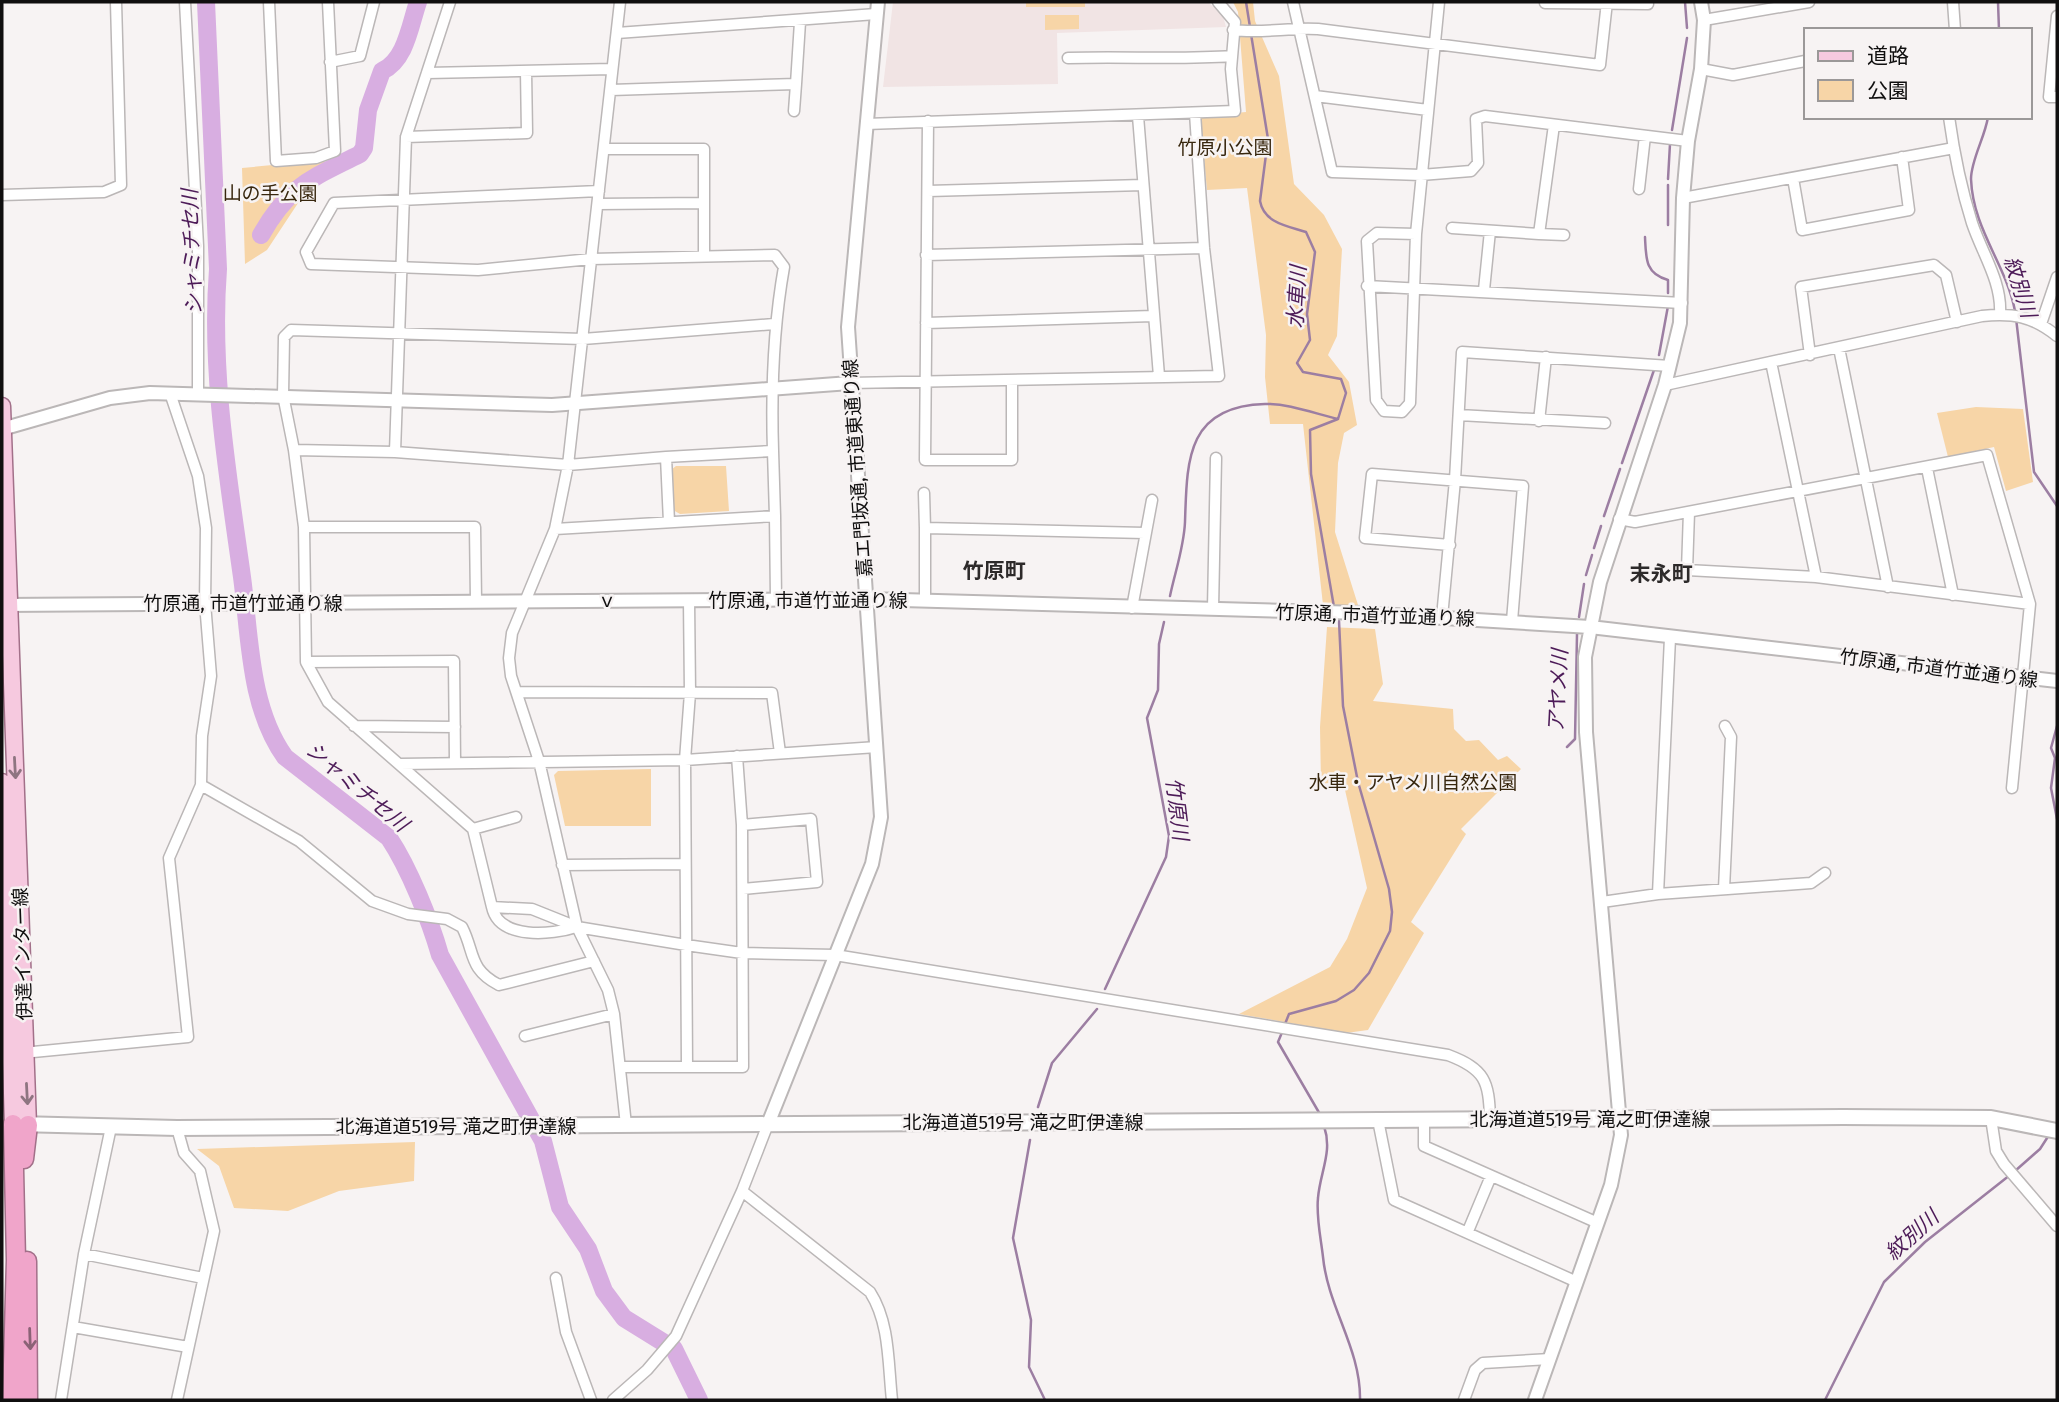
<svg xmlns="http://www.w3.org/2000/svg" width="2059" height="1402" viewBox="0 0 2059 1402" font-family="'Fira Sans','Noto Sans JP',sans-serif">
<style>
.built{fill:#f1e4e4}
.green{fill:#f7d5a7}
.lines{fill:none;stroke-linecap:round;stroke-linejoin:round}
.stream{stroke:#9c7ea2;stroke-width:2.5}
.river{stroke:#d8aee1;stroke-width:18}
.minor-casing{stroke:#bbb7b7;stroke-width:13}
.tertiary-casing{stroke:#bbb7b7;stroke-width:16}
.secondary-casing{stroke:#bbb7b7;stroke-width:18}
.primary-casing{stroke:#a27089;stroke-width:19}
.motorway-casing{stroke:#a27089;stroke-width:21}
.minor{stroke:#fff;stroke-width:10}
.tertiary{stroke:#fff;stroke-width:12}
.secondary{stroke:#fff;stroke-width:14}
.primary{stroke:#f6c9df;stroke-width:16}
.motorway{stroke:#f0a5ca;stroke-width:18}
.oneway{stroke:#8e7581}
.oneway2{stroke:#8b6276}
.labels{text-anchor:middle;stroke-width:5;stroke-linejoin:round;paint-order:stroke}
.park-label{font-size:19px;fill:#38270e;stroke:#f7f3f3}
.street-label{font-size:19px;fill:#100f0f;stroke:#f7f3f3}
.water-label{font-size:21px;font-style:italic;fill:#4d1b58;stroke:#f7f3f3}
.neighbourhood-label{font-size:21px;font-weight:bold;fill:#2d2a2a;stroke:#f7f3f3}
</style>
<rect width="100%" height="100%" fill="#f7f3f3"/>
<!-- built -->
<path class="built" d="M893,2H1208L1223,16L1226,27L1057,33L1058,84L883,87Z"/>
<!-- green -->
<path class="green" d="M1026,2H1085V7H1026Z
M1233,2H1253L1255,21L1279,76L1294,184L1324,215L1342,249L1337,336L1328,355L1349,382L1357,425L1344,433L1338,463L1335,532L1358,605H1323L1303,424H1270L1265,377L1266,335L1247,188L1207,190L1200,116L1246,112L1238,12Z
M1045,15H1079V29L1045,30Z
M324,160L331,176L306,191L267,250L245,264L242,168Z
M1976,407L2023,409L2033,482L2006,491L1994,447L1948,457L1937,413Z
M676,466H726L729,511L680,514L673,510L671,470Z
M1327,627L1375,629L1383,684L1373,701L1453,709L1454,729L1466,741L1479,740L1498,760L1507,756L1521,769L1461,829L1466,834L1411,922L1424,933L1368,1030L1346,1033L1239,1014L1330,967L1347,939L1367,888L1343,781L1321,784L1320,727Z
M651,769V826H565L554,775L558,771Z
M415,1142L414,1181L339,1191L288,1211L234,1208L219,1166L197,1149Z"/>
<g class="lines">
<!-- stream -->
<path class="stream" d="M1246,2L1250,27
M1685,2L1687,28
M1998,2L1999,30
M1251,34L1268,139L1260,201C1264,223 1287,226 1306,232L1315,252L1307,314L1310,340L1297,363L1303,372L1341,379L1346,393L1338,419
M1988,117C1985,137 1971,160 1971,179C1973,230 2006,264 2015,311
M1672,130L1687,38
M1668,179L1670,144
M1668,225V185
M1645,237C1646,258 1645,274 1668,280V293
M2016,318L2034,472L2057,506
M1659,355L1668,306
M1622,463L1654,370
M1604,516L1620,469
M1594,548L1601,526
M1586,575L1592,555
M1170,596C1175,572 1184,547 1185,522C1187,461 1186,406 1265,404C1288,403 1316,414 1338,419
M1334,607L1311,474L1310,430L1338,419
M1579,617L1584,584
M2057,726L2051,748L2055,758L2051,788L2057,819
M1567,747L1575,739L1577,634
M1105,989L1166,857L1169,836L1147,718L1158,690L1159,644L1164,622
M1285,1024L1289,1014L1336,1001L1354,990L1369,973L1390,931L1392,912L1389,889L1358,782L1343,706L1339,621
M1283,1030L1278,1042L1321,1116
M1038,1107L1052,1063L1097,1009
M1324,1126C1333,1152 1320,1172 1318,1198C1316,1217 1321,1239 1323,1257C1328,1308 1361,1349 1360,1400
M1030,1140L1013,1238L1031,1320L1029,1367L1045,1400
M2015,1171L2040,1149L2049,1135
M1825,1400L1884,1282L1925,1242L2010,1175"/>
<!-- river -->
<path class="river" d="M206,2L218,269C210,372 228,476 242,577C250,636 249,707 285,757L389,838C409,868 430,920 440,955L543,1141L560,1207L588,1249L604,1291L624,1318L674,1349L699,1400
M261,235C289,185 311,179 360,154L364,148L368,110L382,71C406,60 410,25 418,2"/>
<defs>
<path id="minor" d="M185,2L198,246V394
M269,2L276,161L316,158L335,151L328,2
M620,2L568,465L555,529L512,633L509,658L511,676L539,761L577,927L608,990L614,1014L626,1125
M1293,2L1332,172L1421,175L1471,171L1478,163L1476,119L1485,116L1688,141
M1953,2L1955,30
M1545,3L1648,4
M2057,16L2049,97H2057
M1704,20L1809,2
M1233,30C1263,34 1289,27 1318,29L1600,65L1607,2
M617,33L876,14
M1068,58C1124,56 1177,60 1232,56
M330,62L360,56L374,2
M1701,69L1733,75L1805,61
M427,73L612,69
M611,90L796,84L800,22
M1315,96L1428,110
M794,111L796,84
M1138,116L1159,376
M1949,117C1954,153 1961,188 1972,223C1982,253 2002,282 2000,314
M928,121L925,460H1012V380
M866,124L1235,111L1231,69L1235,22L1218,2
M406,137L527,133L526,71
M604,149H704V255
M1793,178L1802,230L1909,210L1902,157
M1639,189L1645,136
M599,191L334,203L306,252L311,264L478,270L591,259L775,255L784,267C773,329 771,388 773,451L666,457
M928,191L1143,185
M2,195L104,192L121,185L116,2
M1683,198L1954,148
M598,204L704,203
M1452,228L1539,234L1554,125
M1416,234L1377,233L1367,241L1376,400L1384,411L1402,412L1410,403L1416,234L1439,2
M1539,234L1564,235
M926,255L1204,248
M1367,286L1682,303
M1484,290L1490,231
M926,323L1153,316
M2041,324L2057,277
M1839,348L1888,587
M1810,355L1801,287L1934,265L1946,275L1957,322
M1771,362L1816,577
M850,383L1219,376L1204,248L1195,113
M1665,385L1982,316C2013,313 2032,316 2057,336
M1459,415L1605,423
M1539,421L1546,357
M294,450L283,395L284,337L291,330L583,339L774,324
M773,451L775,516
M395,452L406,137L450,2
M1927,468L1953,595
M924,493L925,528
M1689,512L1687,570L1816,577L2030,604
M1619,519L1635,522L1987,455L2030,604L2012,788
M304,527L294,450L395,452L568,465L666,457L669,522
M555,529L775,516L776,599
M1450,545L1365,538L1372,474L1523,486L1512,621
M476,601L475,527H304L306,662L328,702L473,829L492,907L532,909L577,927L686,945L742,953L835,955L1448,1055C1485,1069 1489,1081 1490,1119
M925,601V528L1145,533
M1132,608L1152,500
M1213,609L1216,458
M1442,617L1455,480L1462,352L1670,366
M306,662L454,661L455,762
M519,692L772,693L780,753
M354,726L455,727
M400,764L685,760L877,747
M201,785L299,841L372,901L408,914L447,919L462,927C475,952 468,969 499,985L594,961
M742,825L811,819L817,882L743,889
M473,829L516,817
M562,865L685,864
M1724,889L1731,737L1725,726
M1658,894L1670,638
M1602,902L1658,894L1811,883L1825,873
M492,907C499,940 552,935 576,927
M525,1036L614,1014
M2,1055L188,1037L169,858L201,785L202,736L211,676L205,603L206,528L198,476L171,396
M687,1066L685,760L690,693L689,600
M620,1067H743L742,825L737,756
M1991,1118L1996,1151L2004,1164L2057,1226
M1378,1120L1394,1200L1577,1282
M1424,1120V1146L1598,1223
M177,1128L184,1153L200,1171L214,1231L177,1400
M742,1191L870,1292C890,1323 888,1364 892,1400
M1468,1231L1491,1176
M84,1254L203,1278
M556,1278L566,1332L591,1400
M73,1327L188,1347
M61,1400L84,1254L111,1127
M613,1400L647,1370L676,1336L742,1191L768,1124
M1464,1400L1475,1370L1483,1363L1550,1359"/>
<path id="tertiary" d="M2,429L110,398L150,393L552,405L850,383
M2,605L866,599L1362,613L1590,627L2057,681
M768,1124L872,864L881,817L848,327L878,2
M1535,1400L1611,1185L1621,1135L1586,732L1585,657L1600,582L1665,385L1680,323L1683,198L1688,141L1701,69L1704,20L1701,2"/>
<path id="secondary" d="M18,1124L177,1128L1843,1117L1991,1118L2057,1131"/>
<path id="primary" d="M2,406L28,1125
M2,782L13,1124"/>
<path id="motorway" d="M24,1159L28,1125
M27,1261L28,1400
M12,1400L16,1260L13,1124"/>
</defs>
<!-- minor casing -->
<use href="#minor" class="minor-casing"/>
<!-- tertiary casing -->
<use href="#tertiary" class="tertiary-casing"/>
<!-- secondary casing -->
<use href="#secondary" class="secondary-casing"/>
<!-- primary casing -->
<use href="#primary" class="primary-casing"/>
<!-- motorway casing -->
<use href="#motorway" class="motorway-casing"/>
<!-- minor -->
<use href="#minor" class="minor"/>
<!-- tertiary -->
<use href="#tertiary" class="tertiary"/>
<!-- secondary -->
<use href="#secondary" class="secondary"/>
<!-- primary -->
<use href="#primary" class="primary"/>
<!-- motorway -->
<use href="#motorway" class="motorway"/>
</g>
<!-- one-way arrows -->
<defs><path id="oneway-shaft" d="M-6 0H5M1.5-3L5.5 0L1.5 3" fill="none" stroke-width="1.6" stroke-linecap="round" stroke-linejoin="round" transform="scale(1.75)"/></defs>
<g class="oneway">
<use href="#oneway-shaft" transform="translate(15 768) rotate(87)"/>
<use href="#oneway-shaft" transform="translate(27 1094) rotate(87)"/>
</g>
<use class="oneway2" href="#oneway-shaft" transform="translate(30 1339) rotate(88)"/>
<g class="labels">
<!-- park labels -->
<g class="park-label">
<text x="1225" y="154">竹原小公園</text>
<text x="270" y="200">山の手公園</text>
<text x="1413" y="789">水車・アヤメ川自然公園</text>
</g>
<!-- street labels -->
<g class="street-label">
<text transform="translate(857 468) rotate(-94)" y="7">嘉エ門坂通, 市道東通り線</text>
<text x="607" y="607">ｖ</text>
<text x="808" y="607">竹原通, 市道竹並通り線</text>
<text x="243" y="610">竹原通, 市道竹並通り線</text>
<text transform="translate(1375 615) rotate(2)" y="7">竹原通, 市道竹並通り線</text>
<text transform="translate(1939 668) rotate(7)" y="7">竹原通, 市道竹並通り線</text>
<text transform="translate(22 954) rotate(-92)" y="7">伊達インター線</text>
<text x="1590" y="1126">北海道道519号 滝之町伊達線</text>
<text x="1023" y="1129">北海道道519号 滝之町伊達線</text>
<text x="456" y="1133">北海道道519号 滝之町伊達線</text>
</g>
<!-- water labels -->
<g class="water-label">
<text transform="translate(192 252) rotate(-92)" y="7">シャミチセ川</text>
<text transform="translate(2020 287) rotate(73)" y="7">紋別川</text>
<text transform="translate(1297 297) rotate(-87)" y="7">水車川</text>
<text transform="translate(1558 691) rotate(-87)" y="7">アヤメ川</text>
<text transform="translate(357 787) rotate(40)" y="7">シャミチセ川</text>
<text transform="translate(1177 809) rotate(83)" y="7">竹原川</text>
<text transform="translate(1912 1235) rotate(-42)" y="7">紋別川</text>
</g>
<!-- neighbourhood labels -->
<g class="neighbourhood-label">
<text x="994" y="578">竹原町</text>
<text x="1661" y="581">末永町</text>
</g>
</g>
<!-- border -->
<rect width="2059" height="1402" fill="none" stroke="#100f0f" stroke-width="7"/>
<!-- legend -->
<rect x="1804" y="28" width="228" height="91" fill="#f7f3f3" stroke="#9b9898" stroke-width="2"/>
<rect x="1818" y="51" width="35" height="10" fill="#f6c9df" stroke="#9b9898" stroke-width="2"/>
<text x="1867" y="63" font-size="21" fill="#100f0f">道路</text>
<rect x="1818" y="80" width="35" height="21" fill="#f7d5a7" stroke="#9b9898" stroke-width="2"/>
<text x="1867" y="98" font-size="21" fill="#100f0f">公園</text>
</svg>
